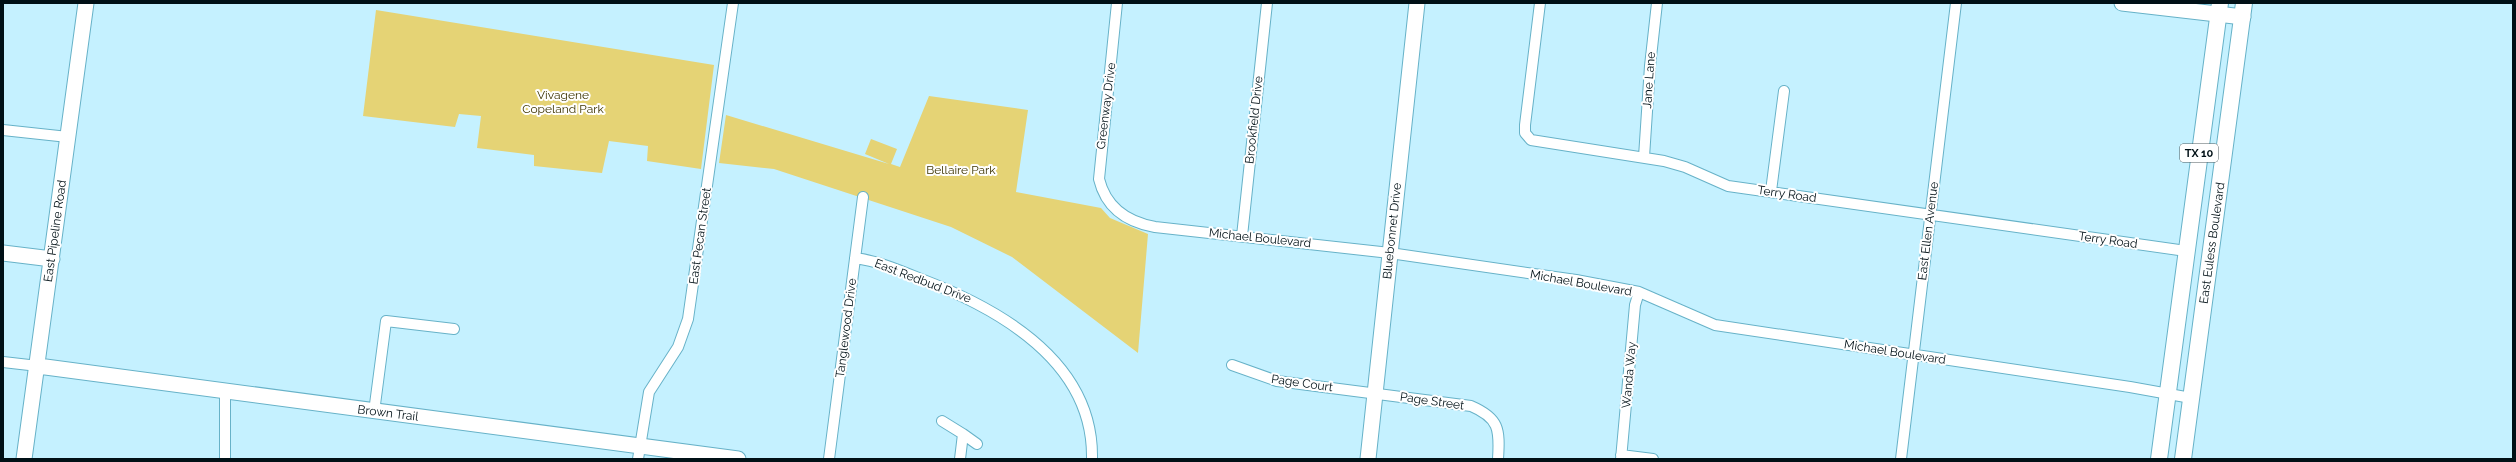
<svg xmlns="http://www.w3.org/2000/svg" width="2516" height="462" viewBox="0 0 2516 462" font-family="Raleway,sans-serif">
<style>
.green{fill:#e5d375}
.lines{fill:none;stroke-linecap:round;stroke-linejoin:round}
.street-casing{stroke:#67b2c8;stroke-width:12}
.secondary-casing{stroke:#67b2c8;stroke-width:17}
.primary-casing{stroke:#67b2c8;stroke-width:18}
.street{stroke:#fff;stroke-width:10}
.secondary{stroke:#fff;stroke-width:15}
.primary{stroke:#fff;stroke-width:16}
.labels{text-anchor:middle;stroke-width:4;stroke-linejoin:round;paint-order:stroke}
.shield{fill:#fff;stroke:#4c585c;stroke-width:1}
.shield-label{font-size:11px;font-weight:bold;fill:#001016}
.street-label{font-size:12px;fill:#001016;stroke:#fff}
.park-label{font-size:12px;fill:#3c3300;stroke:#fff}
</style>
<rect width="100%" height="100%" fill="#c5f1ff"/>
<!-- green -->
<path class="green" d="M376,10L714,65L701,169L647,161L648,146L609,141L602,173L534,166V155L477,148L481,116L459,114L455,127L363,116Z
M929,96L1028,110L1016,192L1101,208L1110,218L1148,234L1138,353L1012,257L951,227L774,169L719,163L726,115L889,164L865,154L871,139L897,149L891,164L900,167Z"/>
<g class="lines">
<defs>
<path id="street" d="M1117,3L1099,179C1106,208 1127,222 1155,227L1390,253L1576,280L1639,292L1715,325L2130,387L2191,398
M1540,3L1525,125V133L1531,140L1664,161L1685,167L1728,186L2186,251
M3,130L68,137
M1644,157L1650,66L1657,3
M1771,191L1784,91
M1242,236L1267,3
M855,258C878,261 899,270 921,279C1000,309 1094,362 1092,459
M3,362L38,366
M1232,365L1277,381L1471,406C1499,418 1500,429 1498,459
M374,412L386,321L454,329
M942,421L963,434L960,459
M963,434L977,444
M1621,455L1653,459
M225,459V391
M638,459L649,392L678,347L688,319L733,3
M829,459L863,197
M1621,459L1635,305L1639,292
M1901,459L1956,3"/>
<path id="secondary" d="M2122,3L2243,17
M3,253L52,259
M38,366L738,459
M24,459L86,3
M1368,459L1417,3"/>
<path id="primary" d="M2159,459L2220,3
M2183,459L2244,3"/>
</defs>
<!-- street casing -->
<use href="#street" class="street-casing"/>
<!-- secondary casing -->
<use href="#secondary" class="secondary-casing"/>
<!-- primary casing -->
<use href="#primary" class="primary-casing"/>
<!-- street -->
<use href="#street" class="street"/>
<!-- secondary -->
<use href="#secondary" class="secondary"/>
<!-- primary -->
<use href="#primary" class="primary"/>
</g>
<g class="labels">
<!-- shield labels -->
<rect class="shield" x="2180" y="144" width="38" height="18" rx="3"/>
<g class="shield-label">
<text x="2199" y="157">TX 10</text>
</g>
<!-- street labels -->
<g class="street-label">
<text transform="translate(1649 80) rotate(-86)" y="4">Jane Lane</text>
<text transform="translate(1106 106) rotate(-83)" y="4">Greenway Drive</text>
<text transform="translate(1254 120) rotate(-84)" y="4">Brookfield Drive</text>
<text transform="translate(1787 194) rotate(8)" y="4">Terry Road</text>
<text transform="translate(55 231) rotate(-82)" y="4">East Pipeline Road</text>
<text transform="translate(1392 231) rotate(-84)" y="4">Bluebonnet Drive</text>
<text transform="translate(1928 231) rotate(-83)" y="4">East Ellen Avenue</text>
<text transform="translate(700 236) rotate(-82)" y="4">East Pecan Street</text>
<text transform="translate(1260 238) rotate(6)" y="4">Michael Boulevard</text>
<text transform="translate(2108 240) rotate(8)" y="4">Terry Road</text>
<text transform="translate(2212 243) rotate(-82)" y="4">East Euless Boulevard</text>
<text transform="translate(923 281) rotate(21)" y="4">East Redbud Drive</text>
<text transform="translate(1581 283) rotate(10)" y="4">Michael Boulevard</text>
<text transform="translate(846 328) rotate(-83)" y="4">Tanglewood Drive</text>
<text transform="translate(1895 352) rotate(9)" y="4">Michael Boulevard</text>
<text transform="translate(1629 375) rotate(-85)" y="4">Wanda Way</text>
<text transform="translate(1302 383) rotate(8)" y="4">Page Court</text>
<text transform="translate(1432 401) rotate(8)" y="4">Page Street</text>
<text transform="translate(388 413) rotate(7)" y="4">Brown Trail</text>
</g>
<!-- park labels -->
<g class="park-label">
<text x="563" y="99">Vivagene<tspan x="563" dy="14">Copeland Park</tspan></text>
<text x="961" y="174">Bellaire Park</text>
</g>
</g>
<!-- border -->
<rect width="2516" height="462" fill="none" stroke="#001016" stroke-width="8"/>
</svg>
